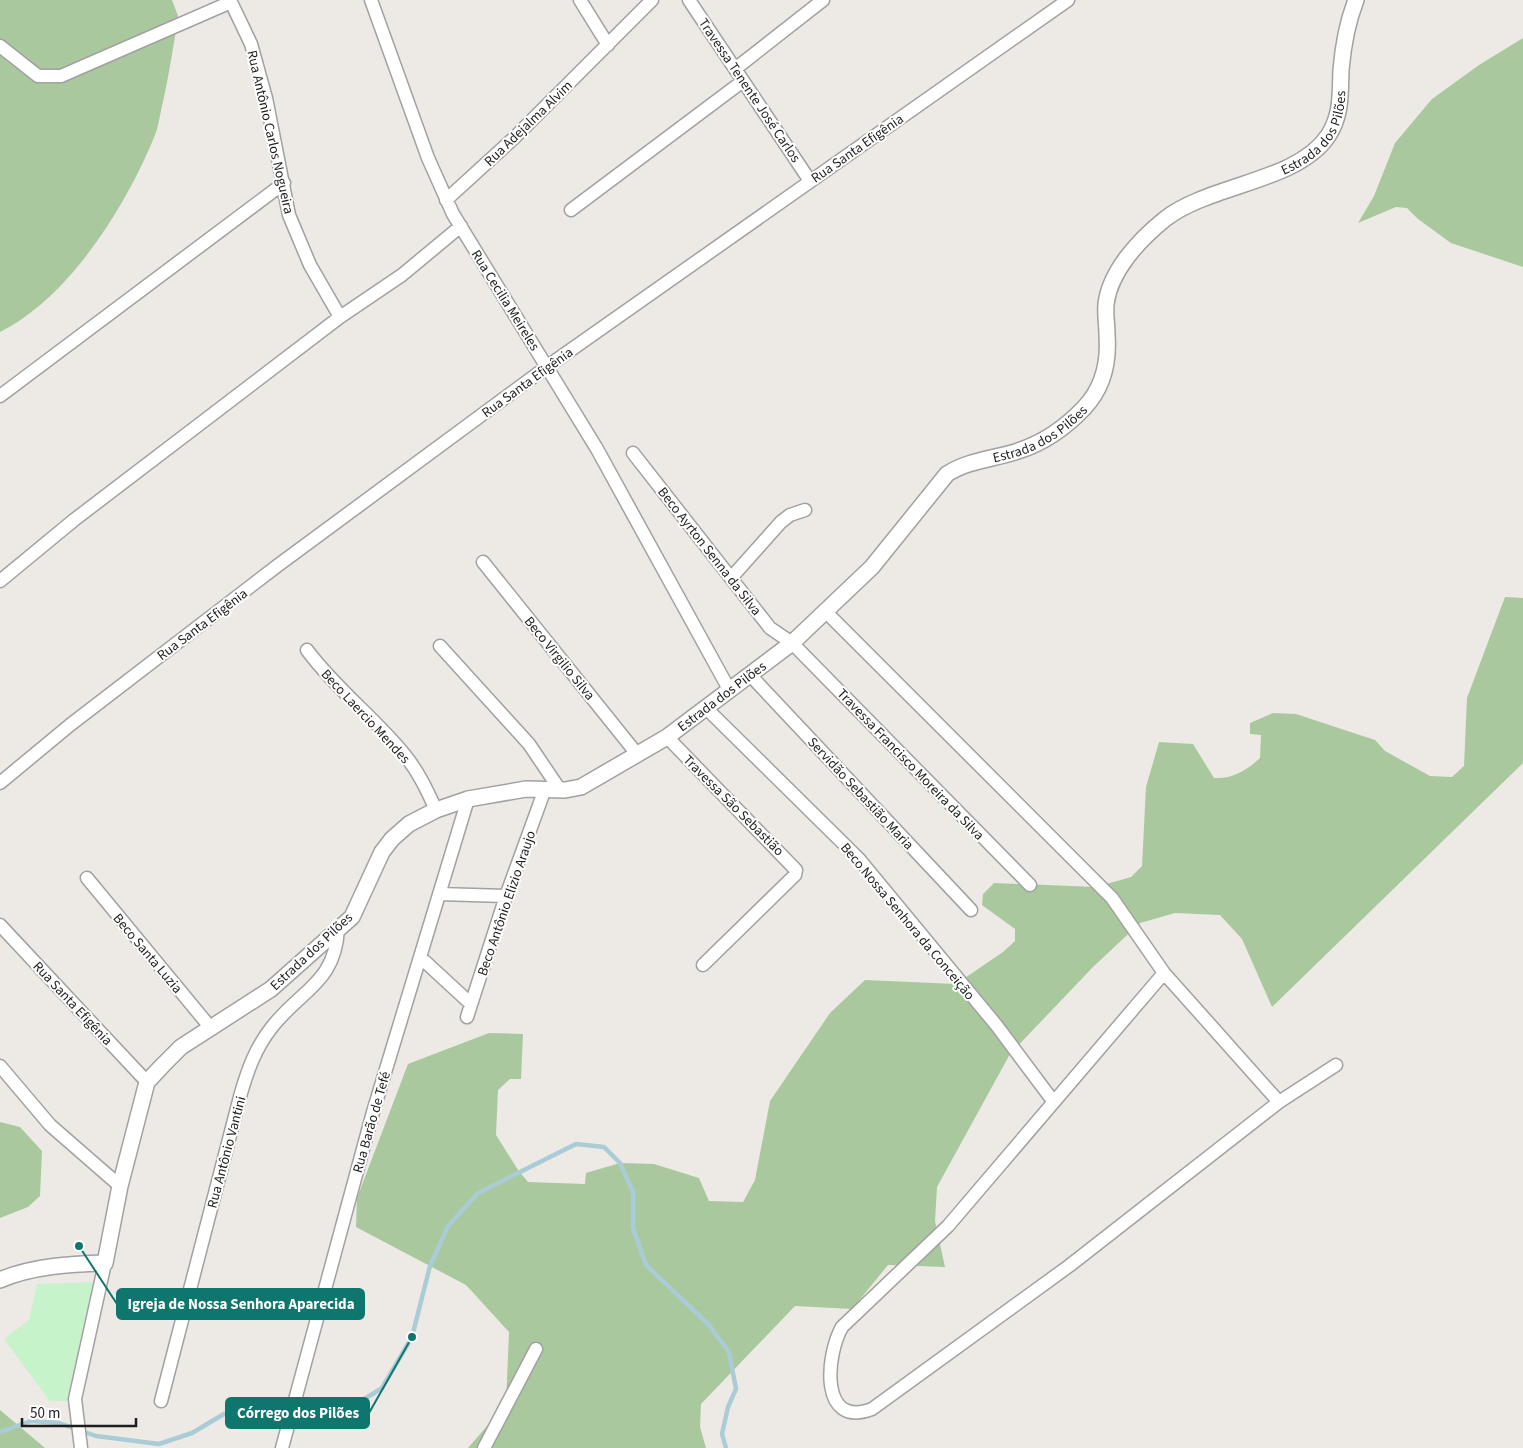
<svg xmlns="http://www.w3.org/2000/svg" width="1523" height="1448" viewBox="0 0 1523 1448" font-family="'Source Sans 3',sans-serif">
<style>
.forest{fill:#aac89e}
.park{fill:#c6f3ca}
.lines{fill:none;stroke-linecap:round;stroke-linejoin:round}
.stream{stroke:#aaccd6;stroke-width:4.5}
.minor-casing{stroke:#a1a1a1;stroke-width:15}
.tertiary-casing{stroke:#a1a1a1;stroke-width:18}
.minor{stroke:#fff;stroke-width:12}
.tertiary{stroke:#fff;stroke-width:15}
.labels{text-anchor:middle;stroke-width:4;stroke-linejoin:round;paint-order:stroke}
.street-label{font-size:14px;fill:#1d1d1d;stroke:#fff}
.leader{fill:none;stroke:#0f766e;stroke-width:2}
.callout-dot{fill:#0f766e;stroke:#fff;stroke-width:2}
.callout{fill:#0f766e;stroke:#0f766e;stroke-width:2}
.callout-label{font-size:15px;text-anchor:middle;font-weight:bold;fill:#fff}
</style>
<rect width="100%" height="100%" fill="#edeae5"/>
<!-- forest -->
<path class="forest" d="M0,0H172L178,16C174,45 169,73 163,102C160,113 159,125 155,135C127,205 69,298 0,332Z
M1523,38V267L1451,243L1418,219L1407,208L1396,207L1358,223L1374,196L1395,143L1432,99L1479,65Z
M1505,597L1523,598V763L1272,1007L1242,939L1220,915L1175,913L1140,923L1093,967L1010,1054L937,1187L935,1221L945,1267L888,1265L852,1309L795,1306L701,1404L700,1427L706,1448H468L506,1404L509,1332L466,1285L356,1227L357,1198L408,1064L489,1033L523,1034L521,1079H510L498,1090L496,1135L518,1170L528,1182L585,1184L586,1173L620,1163L654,1164L699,1178L709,1201L743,1202L755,1180L770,1101L830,1013L865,980L956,984L1003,952L1015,941V929L982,905L983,894L994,883L1096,887L1131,877L1142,866L1146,787L1159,742L1193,744L1214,778C1233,779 1247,770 1260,758L1261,735L1250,734V723L1273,713L1296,714L1375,740L1385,751L1430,776L1452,777L1464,766L1467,698Z
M0,1122L20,1127L42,1151L40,1196L28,1207L0,1218Z
M0,1410L45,1448H0Z"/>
<!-- park -->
<path class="park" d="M93,1282L67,1401H50L4,1339L29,1320L37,1284Z"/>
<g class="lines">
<!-- stream -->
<path class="stream" d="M0,1432L31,1421L59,1423L96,1436L159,1444L192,1433L224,1414L264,1409L325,1415L355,1405L382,1388L412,1337L430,1266L448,1226L478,1193L576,1144L604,1147L620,1163L633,1192V1228L646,1265L708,1324L729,1352L736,1389L728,1407L722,1434L726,1448"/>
<defs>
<path id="minor" d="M230,0L251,44L266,98L289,215L310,265L340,317
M371,0L428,158L453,214L597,449L730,691
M580,0L608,45
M689,0L810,181
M0,46L38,76H61L231,2
M735,69L823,0
M446,200L515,137L652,0
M571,210L743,81
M0,396L284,183
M633,453L770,628L792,643L1030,885
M483,562L637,754
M731,578L781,522L790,515L805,510
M0,581L74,520L340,317L402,275L461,226
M826,612L1112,898L1164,973L1279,1102
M440,646L529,744L560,790
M307,650C336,689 374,717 404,754C418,771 427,790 436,810
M751,676L971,910
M707,709L859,859L997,1026L1053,1101
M667,737L796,870L795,875L703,965
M0,783L70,725L277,566L548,366L1068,0
M87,878L210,1027
M439,894L506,896
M0,925L147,1082
M420,957L471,1004
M1164,973L948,1226L842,1327C826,1355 819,1429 872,1409L1069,1266L1279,1102L1336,1065
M467,1017L506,896L545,789
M0,1066L50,1125L120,1186
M161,1401L241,1093C248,1069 256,1047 272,1027C301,990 336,982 338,928
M81,1448L75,1399L105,1263
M282,1448L373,1112L468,799
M484,1448L536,1349"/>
<g id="tertiary">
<path id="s1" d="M0,1280C32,1266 71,1264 105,1263L120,1186L147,1082L163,1065L181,1047L271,989L352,917L382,852L392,839L409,824L436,810L468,799L526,789L565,790L581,787L667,737L792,643L872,567L947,474C969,460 994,459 1018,451C1043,443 1066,427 1084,408C1104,387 1109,362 1107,335C1107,324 1105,315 1106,304C1110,271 1139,240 1165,219C1210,184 1297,182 1328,136C1342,115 1340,93 1341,70C1343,46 1347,23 1356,0"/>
</g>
</defs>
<!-- minor casing -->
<use href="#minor" class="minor-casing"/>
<!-- tertiary casing -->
<use href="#tertiary" class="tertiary-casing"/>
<!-- minor -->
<use href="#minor" class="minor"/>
<!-- tertiary -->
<use href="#tertiary" class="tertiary"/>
</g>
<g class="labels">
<!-- street labels -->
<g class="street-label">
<text transform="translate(750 90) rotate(56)" y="5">Travessa Tenente José Carlos</text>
<text transform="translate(528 123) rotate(-44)" y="5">Rua Adejalma Alvim</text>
<text dy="5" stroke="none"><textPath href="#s1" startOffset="1882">Estrada dos Pilões</textPath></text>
<text transform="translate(271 132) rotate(77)" y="5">Rua Antônio Carlos Nogueira</text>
<text transform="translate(857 148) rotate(-35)" y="5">Rua Santa Efigênia</text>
<text transform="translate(506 300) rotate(58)" y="5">Rua Cecilia Meireles</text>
<text transform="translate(527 382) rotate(-36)" y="5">Rua Santa Efigênia</text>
<text dy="5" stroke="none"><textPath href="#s1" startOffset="1434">Estrada dos Pilões</textPath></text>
<text transform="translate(710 551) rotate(52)" y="5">Beco Ayrton Senna da Silva</text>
<text transform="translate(202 624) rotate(-37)" y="5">Rua Santa Efigênia</text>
<text transform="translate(560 658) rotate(51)" y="5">Beco Virgilio Silva</text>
<text dy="5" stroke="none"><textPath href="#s1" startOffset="1014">Estrada dos Pilões</textPath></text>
<text transform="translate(366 716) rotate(47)" y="5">Beco Laercio Mendes</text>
<text transform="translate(911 764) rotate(46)" y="5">Travessa Francisco Moreira da Silva</text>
<text transform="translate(861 793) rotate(47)" y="5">Servidão Sebastião Maria</text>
<text transform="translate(734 805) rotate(45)" y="5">Travessa São Sebastião</text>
<text transform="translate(506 903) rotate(-71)" y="5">Beco Antônio Elizio Araujo</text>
<text transform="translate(908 921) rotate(50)" y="5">Beco Nossa Senhora da Conceição</text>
<text transform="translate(311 951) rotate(-43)" y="5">Estrada dos Pilões</text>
<text transform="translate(148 953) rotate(50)" y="5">Beco Santa Luzia</text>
<text transform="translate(73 1003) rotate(47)" y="5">Rua Santa Efigênia</text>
<text transform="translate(371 1122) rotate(-74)" y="5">Rua Barão de Tefé</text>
<text transform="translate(226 1152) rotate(-75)" y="5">Rua Antônio Vantini</text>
</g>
</g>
<!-- callouts -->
<path class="leader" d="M79 1246L117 1304M412 1337L369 1413"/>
<g class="callout-dot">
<circle cx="79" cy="1246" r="5"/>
<circle cx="412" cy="1337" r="5"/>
</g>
<g class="callout">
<rect x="117" y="1289" width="247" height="30" rx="5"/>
<rect x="226" y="1398" width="143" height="30" rx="5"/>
</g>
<g class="callout-label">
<text x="241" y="1309">Igreja de Nossa Senhora Aparecida</text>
<text x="298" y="1418">Córrego dos Pilões</text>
</g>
<!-- scale -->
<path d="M22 1418v8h114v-8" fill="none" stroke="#1d1d1d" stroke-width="2.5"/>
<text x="30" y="1418" font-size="15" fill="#1d1d1d" stroke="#ffffff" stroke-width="4" paint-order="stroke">50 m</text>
</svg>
